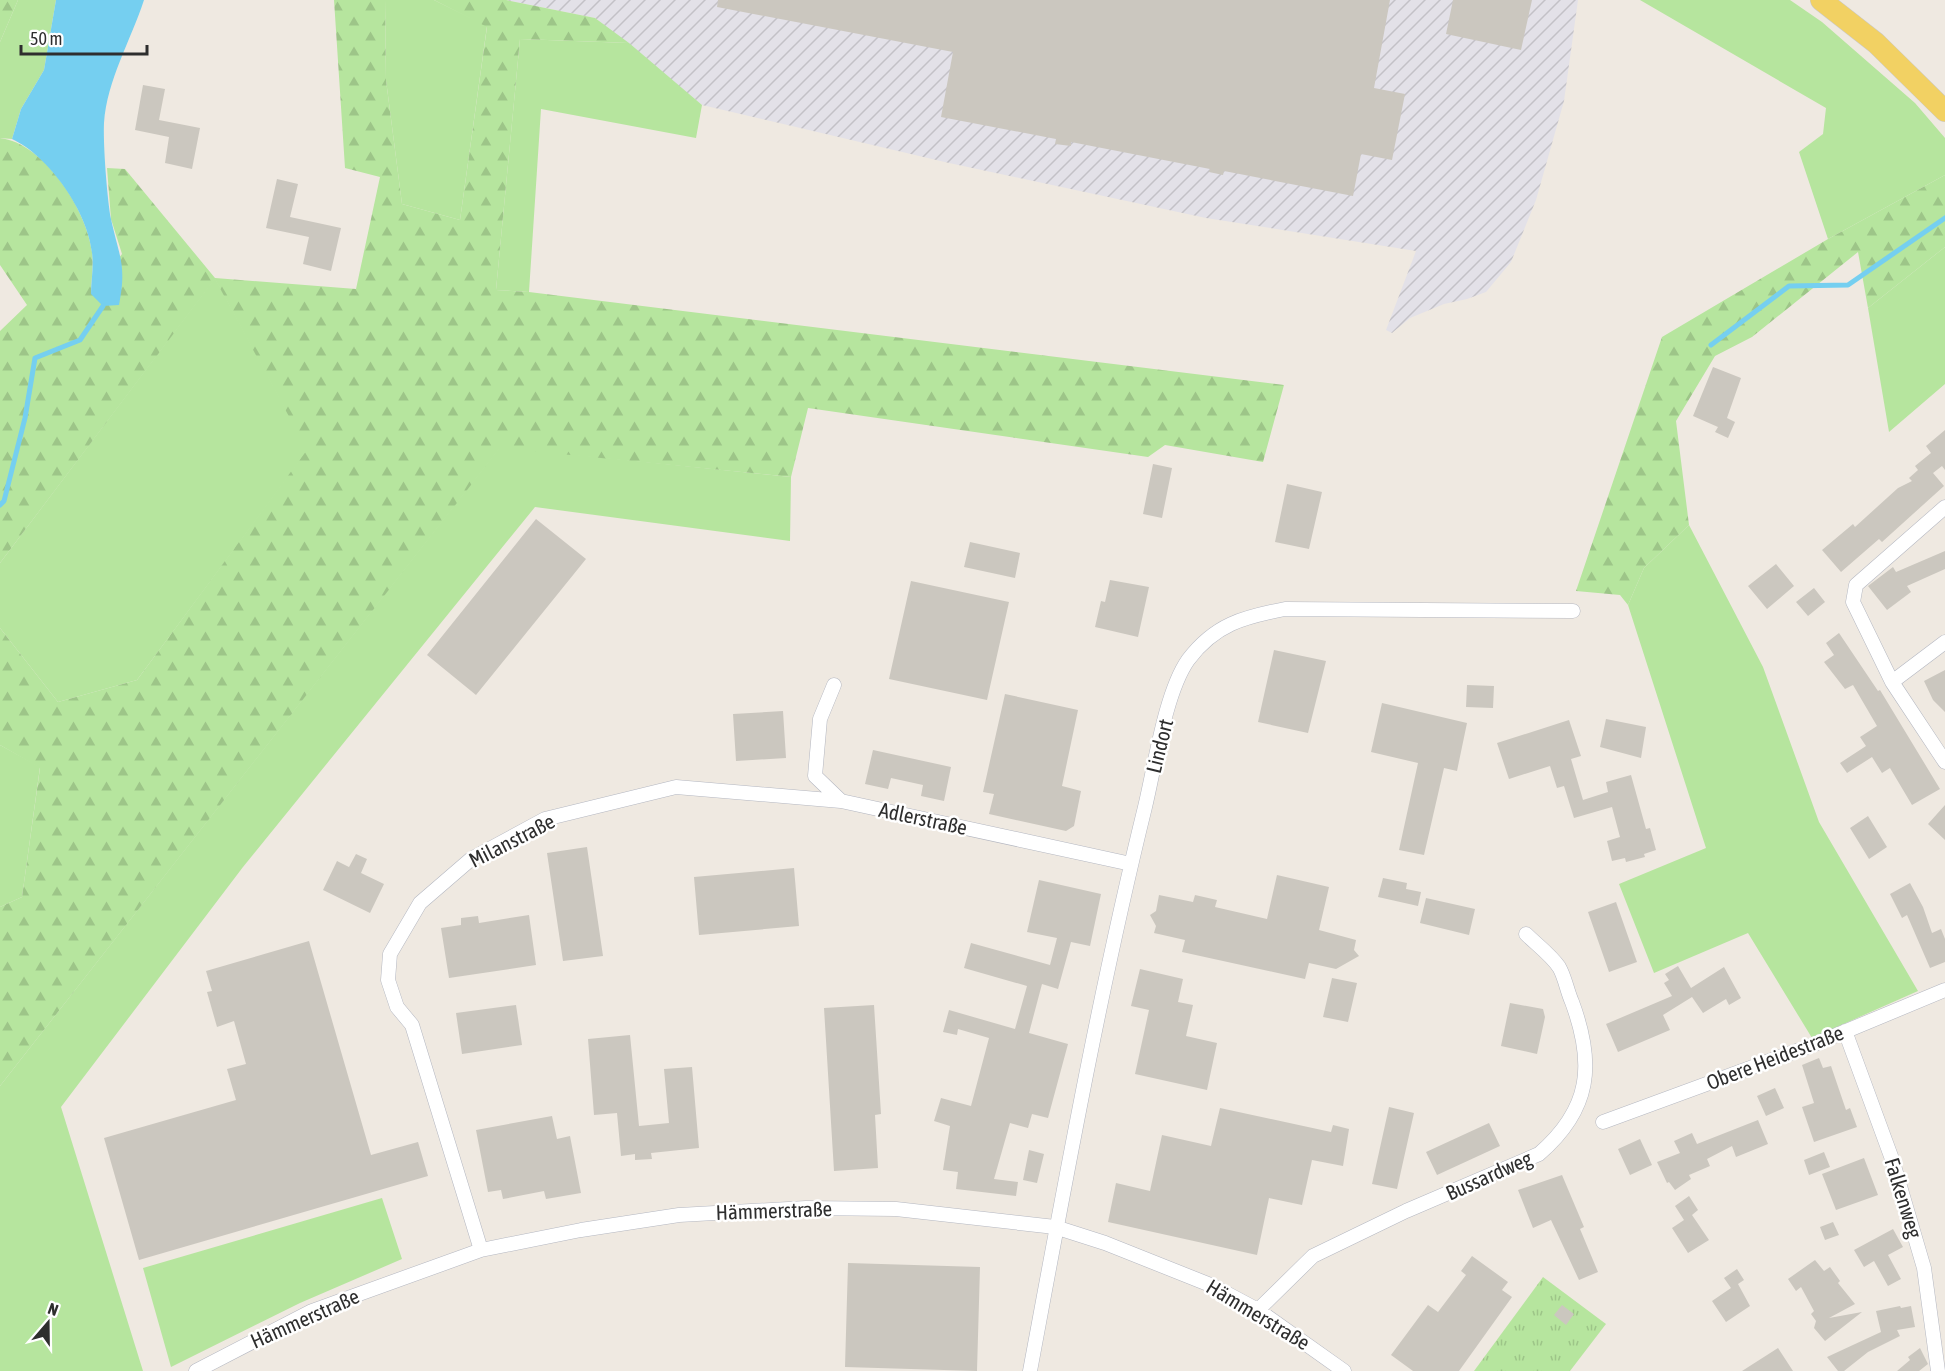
<svg xmlns="http://www.w3.org/2000/svg" width="1945" height="1371" viewBox="0 0 1945 1371" font-family="'Asap Condensed',sans-serif">
<style>
.industrial{fill:url(#industrial-furrows)}
.grass{fill:#b6e59e}
.forest{fill:url(#forest-firs)}
.park{fill:url(#park-tufts)}
.water{fill:#75cff0}
.lines{fill:none;stroke-linecap:round;stroke-linejoin:round}
.stream{stroke:#75cff0;stroke-width:5}
.building{fill:#cbc7bf}
.street-casing{stroke:#b4b7c1;stroke-width:15}
.primary-casing{stroke:#c9c9c9;stroke-width:22}
.street{stroke:#fff;stroke-width:14}
.primary{stroke:#f2d163;stroke-width:21}
.labels{text-anchor:middle;stroke-width:5;stroke-linejoin:round;paint-order:stroke}
.street-label{font-size:21px;fill:#2e2e2e;stroke:#fff}
</style>
<defs>
<pattern id="industrial-furrows" width="10" height="10" patternUnits="userSpaceOnUse" patternTransform="scale(1.5)"><rect width="10" height="10" fill="#e3e1e8"/><path d="M-1 1l2-2M0 10L10 0M9 11l2-2" fill="none" stroke="#c3c1c7"/></pattern>
<pattern id="forest-firs" width="22" height="20" patternUnits="userSpaceOnUse" patternTransform="scale(1.5)"><rect width="22" height="20" fill="#b6e59e"/><path d="M5 1l3.5 6h-7zM16 11l3.5 6h-7z" fill="#9dc588"/></pattern>
<pattern id="park-tufts" width="24" height="20" patternUnits="userSpaceOnUse" patternTransform="scale(1.5)"><rect width="24" height="20" fill="#b6e59e"/><path d="M3 7l-1-3M5 7V3M7 7l1-3M15 17l-1-3M17 17v-4M19 17l1-3" fill="none" stroke="#9dc588"/></pattern>
</defs>
<rect width="100%" height="100%" fill="#efe9e1"/>
<!-- industrial -->
<path class="industrial" d="M506,0H1578L1564,101L1536,200L1511,262L1486,292L1467,299L1444,304L1410,318L1392,333L1386,330L1416,251L1206,218L949,163L702,105L595,18Z"/>
<!-- grass -->
<path class="grass" d="M18,0H56L44,70L21,109L12,139L0,138V42Z
M385,0H434L487,26L460,220L402,204L386,80Z
M1640,0H1790L1822,22L1915,103L1945,138V175L1828,239L1799,152L1823,134L1826,108Z
M520,39L629,43L702,105L696,138L541,109L529,292L496,290Z
M1945,247V384L1889,432L1868,308Z
M215,278L308,450L137,680L58,702L0,628V563Z
M500,447L791,477L790,541L535,507L243,867L61,1107L143,1371H0V1086Z
M1689,525L1763,667L1819,822L1918,991L1812,1038L1748,933L1654,973L1619,884L1706,848L1628,605L1644,568Z
M0,745L40,767L22,897L0,907Z
M382,1198L402,1259L300,1303L171,1367L143,1268Z"/>
<!-- forest -->
<path class="forest" d="M0,0H18L0,42Z
M334,0H385L386,80L402,204L460,220L487,27L434,0H506L595,18L629,43L520,39L496,290L529,292L1284,385L1263,462L1165,445L1148,457L808,408L791,477L500,448L0,1086V907L22,897L40,768L0,745V628L58,702L137,680L307,450L215,279L0,563V331L27,305L0,265V138C44,143 87,210 92,252C94,265 91,281 91,294L122,254L111,219L107,168L125,169L215,278L356,289L380,177L345,168Z
M1945,175V247L1868,308L1858,252L1752,337L1715,356L1676,421L1689,525L1644,568L1628,605L1620,595L1576,591L1662,337L1828,239Z"/>
<!-- park -->
<path class="park" d="M1543,1277L1606,1324L1570,1371H1474Z"/>
<!-- water -->
<path class="water" d="M56,0H144C131,40 107,80 104,123C103,144 107,197 111,219C119,256 127,265 119,305L103,306L91,294C91,281 94,266 92,253C88,212 49,156 12,139L21,109L44,70Z"/>
<g class="lines">
<!-- stream -->
<path class="stream" d="M1711,345L1789,286L1848,285L1945,218
M0,505L4,501L25,418L35,358L80,340L103,306"/>
</g>
<!-- building -->
<path class="building" d="M718,0H1390L1374,88L1405,94L1392,160L1361,154L1353,196L1224,171L1223,175L1209,172L1210,169L1071,142V146L1055,144L1056,139L941,117L953,52L717,7Z
M1453,0H1532L1521,50L1446,34Z
M143,85L165,89L159,120L200,128L192,169L165,163L169,137L135,130Z
M277,179L298,184L290,217L341,228L331,271L303,264L309,237L266,228Z
M1713,367L1741,378L1727,418L1735,422L1728,438L1715,432L1718,427L1693,416Z
M1945,430V470L1942,466L1933,473L1944,486L1882,542L1879,539L1841,572L1822,550L1853,524L1855,527L1898,488L1912,481L1909,478L1918,470L1915,466L1931,453L1926,446Z
M1153,464L1172,468L1162,518L1143,514Z
M1287,484L1322,492L1309,549L1275,542Z
M536,519L586,559L476,695L427,655Z
M970,542L1020,553L1015,578L964,567Z
M1945,551V569L1907,586L1911,592L1887,610L1868,586L1893,567L1896,572Z
M1776,564L1794,586L1767,609L1748,586Z
M1110,580L1149,587L1138,637L1095,627L1101,601L1105,602Z
M911,581L1009,602L987,700L889,679Z
M1814,588L1825,602L1808,616L1796,602Z
M1839,633L1878,691L1880,690L1940,789L1912,805L1890,768L1882,773L1872,757L1847,773L1840,763L1866,746L1860,737L1877,726L1853,685L1845,689L1824,662L1834,655L1826,643Z
M1274,650L1326,661L1308,733L1258,722Z
M1945,670V712L1933,700L1924,681Z
M1467,685L1494,686L1493,708L1466,707Z
M1005,694L1078,710L1062,786L1081,791L1074,826L1066,831L989,814L994,794L983,792Z
M1382,703L1467,723L1457,771L1444,768L1424,855L1399,850L1418,763L1371,752Z
M783,711L786,758L736,761L733,714Z
M1606,719L1646,727L1641,758L1600,747Z
M1569,720L1581,756L1571,759L1583,800L1608,792L1606,782L1631,775L1646,829L1650,828L1656,850L1644,854L1645,857L1626,862L1625,858L1612,861L1607,841L1620,837L1612,807L1574,818L1564,786L1557,788L1550,766L1509,779L1497,743Z
M873,750L951,767L944,801L921,796L923,785L891,778L888,789L865,784Z
M1945,805V840L1928,824Z
M1868,816L1887,847L1869,859L1850,828Z
M587,847L603,956L563,961L547,853Z
M356,854L367,859L361,873L384,884L370,913L323,890L337,861L349,867Z
M794,868L799,926L699,935L694,877Z
M1277,875L1329,887L1319,930L1356,940L1354,950L1359,956L1336,969L1309,963L1305,979L1182,952L1185,940L1154,933L1156,926L1150,915L1156,911L1159,895L1193,902L1195,895L1217,900L1215,907L1267,919Z
M1383,878L1407,883L1406,889L1421,892L1418,906L1378,897Z
M1039,880L1101,894L1090,946L1071,942L1058,989L1042,984L1029,1033L1068,1044L1048,1118L1032,1114L1028,1128L1010,1123L994,1179L1018,1182L1016,1196L956,1189L958,1172L943,1170L950,1126L934,1121L941,1098L971,1106L989,1038L958,1029L957,1035L943,1032L949,1010L1015,1029L1027,986L964,968L971,943L1050,965L1057,938L1027,932Z
M1910,883L1923,907L1932,933L1941,929L1945,939V962L1930,968L1907,915L1902,918L1890,894Z
M1426,898L1475,909L1469,935L1420,923Z
M1616,902L1637,962L1609,972L1588,912Z
M529,915L536,965L449,978L441,928L461,925V918L478,916L479,923Z
M309,941L371,1155L418,1142L428,1176L139,1260L104,1138L236,1100L227,1069L246,1064L234,1021L217,1027L207,992L212,991L206,971Z
M1678,966L1691,988L1724,967L1741,998L1729,1005L1726,999L1703,1013L1692,997L1663,1015L1670,1030L1618,1052L1606,1024L1672,996L1664,983L1669,980L1665,974Z
M1140,969L1183,979L1178,1002L1193,1005L1186,1036L1217,1043L1207,1090L1135,1074L1149,1010L1131,1006Z
M1332,978L1357,983L1348,1022L1323,1017Z
M1510,1003L1543,1009L1545,1017L1537,1054L1501,1046Z
M516,1005L522,1045L462,1054L456,1013Z
M874,1005L881,1114L875,1115L878,1168L834,1171L824,1008Z
M630,1035L639,1126L669,1123L664,1069L692,1067L699,1148L651,1153L652,1159L635,1160V1154L621,1156L617,1113L594,1115L588,1039Z
M1819,1058L1823,1068L1831,1066L1846,1110L1850,1108L1857,1127L1814,1142L1802,1107L1814,1103L1802,1065Z
M1775,1088L1784,1108L1766,1116L1757,1096Z
M1389,1107L1414,1113L1397,1189L1372,1184Z
M1220,1108L1331,1132L1333,1125L1349,1129L1343,1166L1312,1160L1302,1205L1269,1198L1257,1255L1108,1222L1116,1183L1150,1191L1162,1135L1211,1146Z
M552,1116L557,1139L570,1136L581,1193L546,1199L544,1191L503,1199L501,1190L488,1192L476,1130Z
M1758,1120L1768,1144L1736,1157L1732,1146L1707,1159L1710,1166L1689,1175L1691,1179L1675,1190L1669,1182L1667,1183L1657,1162L1680,1153L1674,1141L1692,1133L1697,1144Z
M1489,1123L1500,1146L1437,1175L1426,1152Z
M1640,1139L1652,1165L1630,1175L1618,1149Z
M1029,1150L1044,1154L1037,1183L1023,1180Z
M1824,1152L1830,1167L1809,1175L1804,1160Z
M1864,1158L1878,1195L1836,1210L1822,1174Z
M1562,1175L1584,1227L1580,1229L1598,1272L1579,1280L1551,1220L1533,1228L1518,1190Z
M1689,1196L1698,1210L1692,1215L1709,1240L1688,1253L1672,1228L1684,1220L1675,1206Z
M1833,1222L1839,1235L1825,1240L1820,1227Z
M1893,1229L1903,1247L1888,1255L1901,1279L1888,1286L1874,1261L1864,1267L1854,1250Z
M1472,1256L1508,1282L1502,1290L1512,1297L1459,1371H1413L1391,1355L1428,1305L1438,1312L1466,1275L1461,1271Z
M1815,1260L1824,1271L1830,1267L1840,1281L1838,1283L1855,1304L1829,1318L1862,1312L1825,1341L1814,1328L1816,1321L1811,1314L1814,1311L1801,1287L1796,1291L1788,1279Z
M848,1263L980,1267L977,1371L845,1367Z
M1737,1269L1744,1280L1738,1284L1750,1306L1726,1322L1712,1301L1731,1288L1724,1278Z
M1562,1305L1574,1314L1566,1325L1554,1315Z
M1900,1306L1901,1308L1911,1306L1915,1327L1897,1330L1900,1336L1868,1352L1844,1371H1838L1827,1357L1881,1332L1876,1311Z
M1778,1348L1793,1371H1742Z
M1920,1348L1928,1364L1919,1371H1897L1910,1360L1908,1357Z"/>
<g class="lines">
<defs>
<path id="street" d="M1945,507L1856,585L1853,602L1892,682L1945,762
M1892,682L1945,642
M834,685L820,719L815,776L841,801L1131,864
M1845,1031L1892,1159L1924,1268L1938,1371
M1603,1122L1810,1046L1945,990
M481,1250L412,1025L397,1007L388,980L390,954L420,903L471,859L545,819L676,787L841,801
M1258,1310L1313,1256L1406,1211L1539,1154C1591,1109 1595,1064 1572,1002C1567,991 1565,977 1559,967C1551,955 1536,944 1526,934
M196,1371L312,1311L481,1250L581,1230L679,1215L806,1208L896,1209L1055,1227L1105,1243L1213,1286L1258,1310L1344,1371
M1030,1371C1065,1183 1099,994 1145,807C1155,766 1165,693 1188,660C1215,624 1244,617 1285,609L1573,611"/>
<path id="primary" d="M1821,0L1876,43L1945,111"/>
</defs>
<!-- street casing -->
<use href="#street" class="street-casing"/>
<!-- primary casing -->
<use href="#primary" class="primary-casing"/>
<!-- street -->
<use href="#street" class="street"/>
<!-- primary -->
<use href="#primary" class="primary"/>
</g>
<g class="labels">
<!-- street labels -->
<g class="street-label">
<text transform="translate(1160 746) rotate(-76)" y="7">Lindort</text>
<text transform="translate(923 819) rotate(12)" y="7">Adlerstraße</text>
<text transform="translate(512 841) rotate(-27)" y="7">Milanstraße</text>
<text transform="translate(1775 1058) rotate(-21)" y="7">Obere Heidestraße</text>
<text transform="translate(1489 1176) rotate(-24)" y="7">Bussardweg</text>
<text transform="translate(1903 1198) rotate(73)" y="7">Falkenweg</text>
<text transform="translate(774 1211) rotate(-2)" y="7">Hämmerstraße</text>
<text transform="translate(1258 1315) rotate(31)" y="7">Hämmerstraße</text>
<text transform="translate(305 1319) rotate(-24)" y="7">Hämmerstraße</text>
</g>
</g>
<!-- north arrow -->
<g transform="translate(48 1323) rotate(20)" stroke="#ffffff" stroke-width="4.5" paint-order="stroke">
<path d="M0-4.5L10 22L0 15L-10 22Z" fill="#2e2e2e"/>
<text y="-9" font-size="16" font-weight="bold" text-anchor="middle" fill="#2e2e2e">N</text>
</g>
<!-- scale -->
<path d="M21 45v9h126v-9" fill="none" stroke="#2e2e2e" stroke-width="3"/>
<text x="30" y="45" font-size="18" fill="#2e2e2e" stroke="#ffffff" stroke-width="4.5" paint-order="stroke">50 m</text>
</svg>
